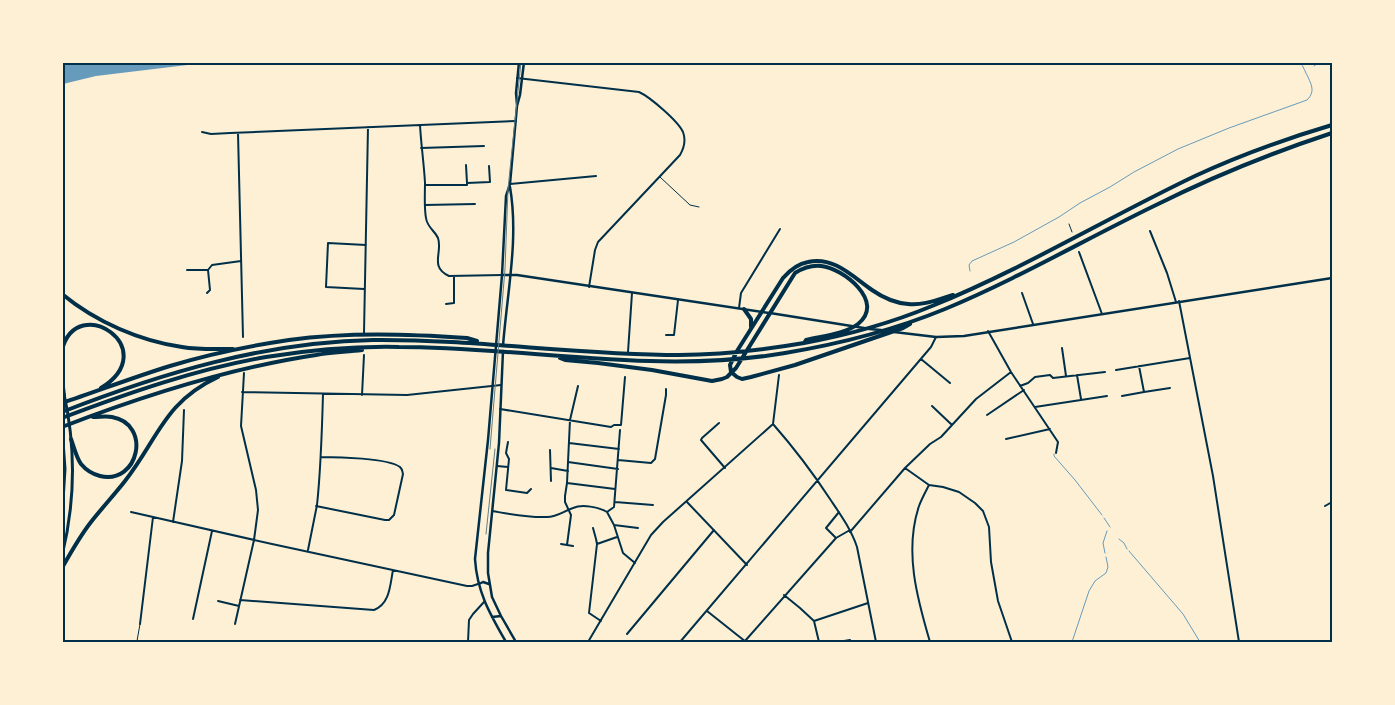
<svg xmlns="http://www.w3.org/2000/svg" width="1395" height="705" viewBox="0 0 1395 705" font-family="'Nunito Sans',sans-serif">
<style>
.water{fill:#669bbc}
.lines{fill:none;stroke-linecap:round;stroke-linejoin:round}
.stream{stroke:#669bbc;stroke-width:1}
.service{stroke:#003049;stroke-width:1}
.minor{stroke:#003049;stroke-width:2}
.tertiary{stroke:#003049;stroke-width:2.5}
.secondary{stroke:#003049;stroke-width:2.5}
.trunk{stroke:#003049;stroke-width:3}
.motorway{stroke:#003049;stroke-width:4}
.tram{stroke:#657d81;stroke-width:1}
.rail{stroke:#657d81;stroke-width:1}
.neatline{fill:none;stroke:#003049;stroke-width:2}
</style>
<rect width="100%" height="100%" fill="#fdf0d5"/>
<!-- water -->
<path class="water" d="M62,63L63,62L204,63L96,76L63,84Z"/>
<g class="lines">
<!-- stream -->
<path class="stream" d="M1314,66L1319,62
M970,271L969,265L972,261L1014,242L1059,217L1080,203L1110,187L1134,172L1178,149L1229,128L1307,100C1315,92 1312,86 1308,77C1305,72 1304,67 1300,62
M1054,454V456L1075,480L1102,515
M1104,518L1110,527
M1119,539L1124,543L1127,549
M1129,551L1183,614L1200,642
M1105,553L1103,543L1107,531
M1072,642L1089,591L1095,581L1106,573L1108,567L1106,557"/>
<!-- service -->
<path class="service" d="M660,177L690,205L699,207
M1069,224L1072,232
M137,641L140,624"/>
<!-- minor -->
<path class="minor" d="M517,78L639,92C650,97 678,121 683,132C686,140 684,148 680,155L598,242L595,250L589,287
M420,125C421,144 424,164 425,183C425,195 424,207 426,218C427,227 435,231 438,238C443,252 429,267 449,276L502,275
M202,132L211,134L230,133L516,121
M238,133L243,337
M421,148L484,146
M466,165L467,183
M510,184L596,176
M425,185H467V183L490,182L489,166
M425,205L475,204
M1150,231L1167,273L1176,302
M1079,252L1102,314
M187,270H208
M364,289L326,287L328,243L366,245
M207,293L210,290L208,270L212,265L241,261
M1022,293L1033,324
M1179,301L1213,476L1239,642
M446,304L454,303V276
M739,308L741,293L780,229
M988,331L1011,372L1058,442L1056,453
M364,333L368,127
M666,335H674L678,300
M1062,348L1066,376
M628,352L632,293
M921,359L950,383
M1116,370L1190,358
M1077,375L1081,399
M1020,386L1028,383L1035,377L1050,375L1053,378L1105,372
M242,392L407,395L501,385
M1144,392L1170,388
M362,395L364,355
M1122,396L1144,392L1139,366
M932,406L952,425
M1035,407L1107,396
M500,409L611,427L614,425H621L625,377
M987,415L1024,390
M719,423L702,438L701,440L725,468
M773,424C794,448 813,473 830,499C840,514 851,529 857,547L876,642
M620,430L614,507L607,512L614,525L623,553L635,563
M1006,439L1050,429
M508,442L506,453L509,459L506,490L527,493L531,489
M569,443L619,449
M550,450L551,481
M618,460L651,463L655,459L666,395V389
M568,462L618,469
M497,466L508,467
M551,468L568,471
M905,468L929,485L943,487L959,492L975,503L983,511L989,527L991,562L998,601L1012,642
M567,483L615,489
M929,485C926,491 922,498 919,506C904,551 917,598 930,642
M615,502L653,505
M687,502L747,565
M316,506L385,520H389L394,515L403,474C402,471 403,470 400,467C388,458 337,457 321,457
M1325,506L1332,502
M492,511C510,514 529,518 547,517C557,517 564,511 573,508C582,504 599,507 607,512
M131,512L272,544L467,586H472L478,584
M173,522L182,461L184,410
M614,525L638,528
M593,528L596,539L597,544
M850,532L905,468L930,444L941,437L976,399L1011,372
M835,537L826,528L839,512
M561,544L573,546
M567,545L571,515L565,502V496L567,483L570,420L578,386
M308,550C311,535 314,520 317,505C321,468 322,431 323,394
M784,595L800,608L814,621L819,642
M240,600L374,610C390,604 390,585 393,570
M218,601L239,606
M707,611L746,642
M193,619L212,531
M601,621L589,613L597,544L617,537
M814,621L868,603
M140,624L153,517
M235,624L254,540L258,510L256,490L241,426L244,373
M627,634L714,530
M745,641L836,538L850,530
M133,642H138
M468,642L469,620L473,614L484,602
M588,642L651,535L663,522L773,424L779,375
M680,642L931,347L936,337
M838,642L850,640V642"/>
<!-- tertiary -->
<path class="tertiary" d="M770,313L864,328
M869,329L881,330
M894,332L936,337L964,336L1332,278"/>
<!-- secondary -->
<path class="secondary" d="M517,105L516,93L519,62
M502,275H517L769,313
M503,346C507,293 519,239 510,187
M503,351L499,443L488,553V573L492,597L501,616L516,642
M479,584L483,582L489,584
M492,617L501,616
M506,642C490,614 477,592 475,559L488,440L502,275L506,196L510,184L517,106L520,95L524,62"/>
<!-- trunk -->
<path class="trunk" d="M62,427L65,469L62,517
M62,556C75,503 76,448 64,394"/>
<!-- motorway -->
<path class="motorway" d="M62,294C96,322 140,341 182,347C199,350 216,349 233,349
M744,309L751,319V327
M910,324L903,328L795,365L751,377L742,379L737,377L731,372L730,365L737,351L783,278C790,270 797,264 808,262C834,256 853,277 872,290C882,297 896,303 908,304C923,306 939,299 953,295
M62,350C77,291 164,349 101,388
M560,358L565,360L598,363L652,370L712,381L722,379L727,377L736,368L795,273C803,268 811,265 821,266C843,268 886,302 858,324C845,334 822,336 806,340L804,343
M62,378L64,396
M62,403C98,391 134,377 170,366C209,354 249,346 289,340C348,332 408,334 467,338L477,341
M62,412C162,373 265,342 373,340C475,339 576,355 679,355C721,355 763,350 804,343C848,335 891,323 932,306C1023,269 1107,218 1195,176C1240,155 1285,139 1332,125
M62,418C128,393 197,369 266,357C310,350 355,346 399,347C528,347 656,375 785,353C839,344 894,330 945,309C1017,279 1084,240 1154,206C1212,177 1271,153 1332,133
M62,427C145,395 229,368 316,355C331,352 347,352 362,350
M71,439C74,447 76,457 81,464C86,470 92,474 100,476C139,485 152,424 112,417C106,416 100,417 93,417
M62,568C71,552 80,536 91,522C102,508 114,495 125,481C158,439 164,402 218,377"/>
<!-- tram -->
<path class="tram" d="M490,449L505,269L508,189L521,62"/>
<!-- rail -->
<path class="rail" d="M486,534L495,449"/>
</g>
<!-- border -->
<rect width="1395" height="705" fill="none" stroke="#fdf0d5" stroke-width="128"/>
<rect x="64" y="64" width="1267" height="577" class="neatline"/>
</svg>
